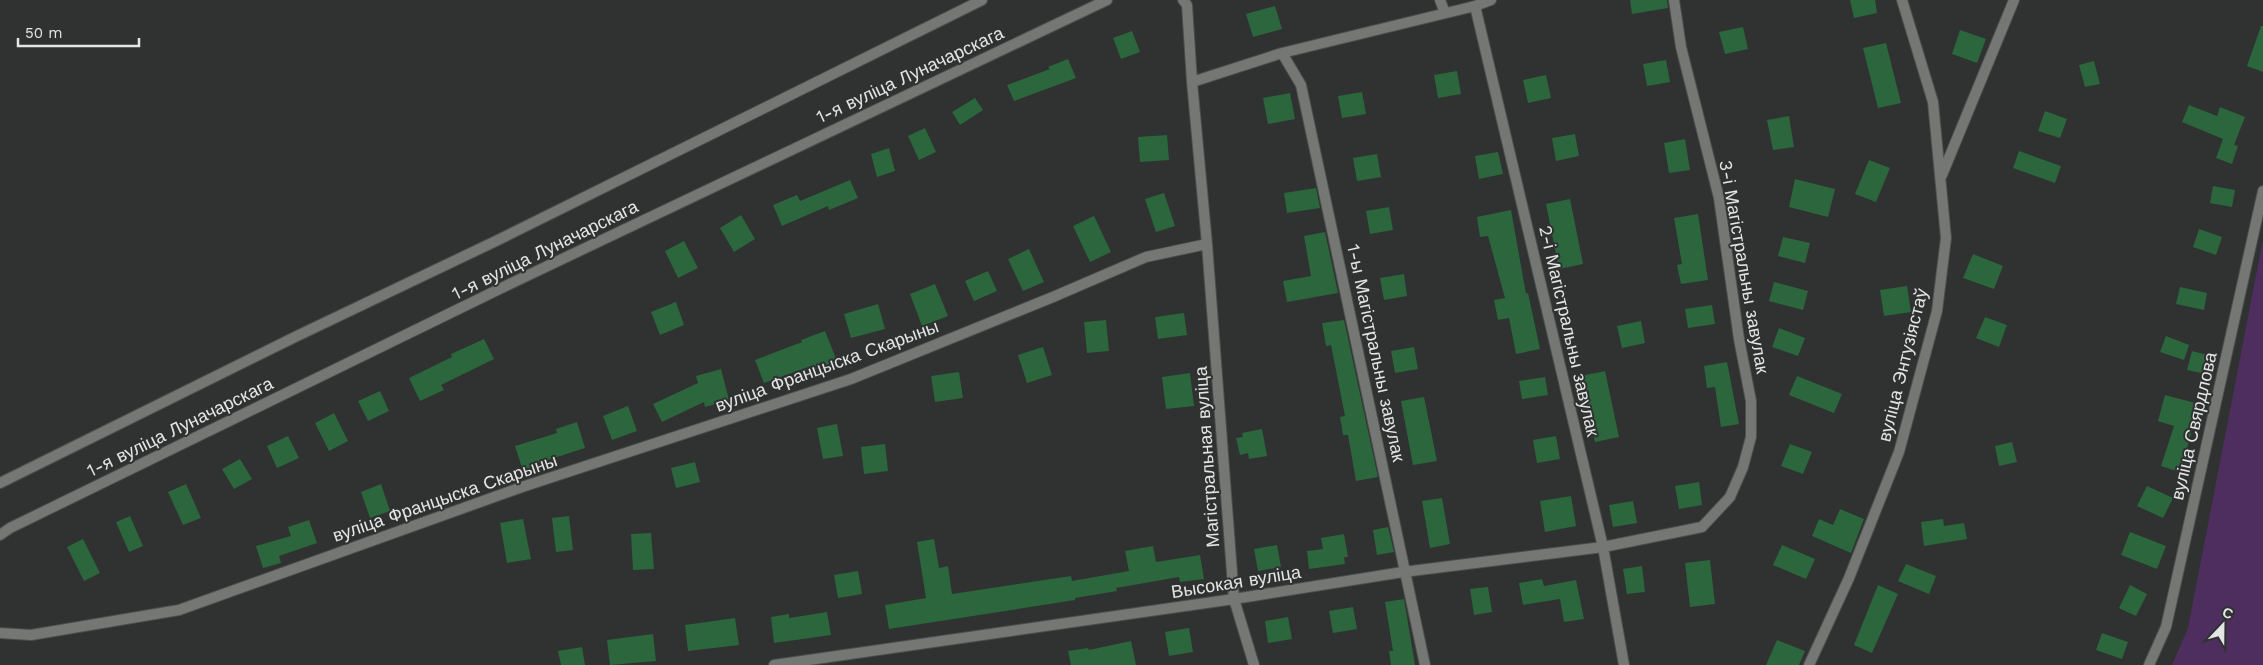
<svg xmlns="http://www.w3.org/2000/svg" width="2263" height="665" viewBox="0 0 2263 665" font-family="'Work Sans',sans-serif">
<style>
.green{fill:#4d2e5f}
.building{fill:#2b663d}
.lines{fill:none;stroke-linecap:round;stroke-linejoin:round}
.minor-casing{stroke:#4c4f4d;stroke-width:12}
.tertiary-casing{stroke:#4c4f4d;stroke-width:12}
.minor{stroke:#757775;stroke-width:10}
.tertiary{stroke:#757775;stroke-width:10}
.labels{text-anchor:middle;stroke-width:4;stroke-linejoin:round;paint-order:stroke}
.street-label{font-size:18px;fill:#e4e6e5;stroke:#2f3230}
</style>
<rect width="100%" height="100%" fill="#2f3230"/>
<!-- green -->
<path class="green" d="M2263,239V665H2172L2188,628Z"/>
<!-- building -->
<path class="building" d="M1630,0H1667L1668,8L1632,14Z
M1850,0H1875L1877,13L1854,18Z
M1275,6L1282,29L1253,37L1246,14Z
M2261,26H2263V72L2247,66Z
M1743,27L1748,49L1725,54L1719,32Z
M1960,30L1986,39L1977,63L1952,54Z
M1132,31L1140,52L1121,59L1113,38Z
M1886,43L1901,103L1878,108L1863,48Z
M1068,59L1076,78L1014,101L1007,85L1050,69L1048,67Z
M1666,60L1670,82L1647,86L1643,64Z
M2094,61L2100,84L2085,87L2079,65Z
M1457,71L1461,94L1438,98L1434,75Z
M1546,75L1551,98L1528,103L1523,80Z
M1362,92L1366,114L1342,118L1338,96Z
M1290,93L1295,119L1268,124L1263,98Z
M975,98L983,110L960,125L952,112Z
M2189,105L2217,116L2220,107L2245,117L2234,145L2238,146L2232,164L2216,158L2223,139L2182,122Z
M2045,111L2067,119L2060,138L2038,131Z
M1789,116L1794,147L1773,150L1767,120Z
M925,128L936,152L919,160L908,136Z
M1575,134L1579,156L1556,161L1552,138Z
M1167,135L1169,160L1140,162L1138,137Z
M1685,139L1690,170L1669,173L1664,143Z
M889,148L895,171L877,177L871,154Z
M2019,151L2061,166L2055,183L2013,168Z
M1498,152L1503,174L1479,179L1475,156Z
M1377,154L1381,177L1357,181L1353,158Z
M1869,160L1890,168L1876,202L1855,194Z
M1795,179L1835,189L1828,217L1789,207Z
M850,180L858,198L829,210L828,206L782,226L773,205L797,195L800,201Z
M2213,186L2235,190L2232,207L2210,203Z
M1316,188L1320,208L1287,213L1284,193Z
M1164,193L1175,226L1156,232L1145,199Z
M1570,199L1583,264L1559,269L1546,204Z
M1389,207L1393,230L1370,234L1366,211Z
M1511,210L1526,294L1528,293L1540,349L1516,354L1509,318L1498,320L1494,300L1505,298L1488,236L1480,237L1477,217Z
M1698,214L1708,280L1681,284L1677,265L1682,264L1674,218Z
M741,215L755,239L734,252L720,228Z
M1094,216L1111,252L1090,262L1073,226Z
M2199,229L2222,237L2216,255L2193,247Z
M1325,232L1338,293L1287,302L1283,281L1311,276L1304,236Z
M1783,237L1810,243L1805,263L1778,256Z
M684,241L698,268L678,278L665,251Z
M1029,249L1044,282L1023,291L1008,259Z
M1973,254L2003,266L1994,289L1963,278Z
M988,271L997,291L974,301L965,281Z
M1404,274L1407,296L1384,300L1380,278Z
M1774,282L1808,291L1803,310L1769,301Z
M935,284L948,316L922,326L910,294Z
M1907,286L1911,312L1884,316L1880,290Z
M2180,287L2207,293L2204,310L2176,304Z
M676,302L684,325L660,335L651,312Z
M878,304L885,329L851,338L844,314Z
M1712,305L1715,324L1688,328L1685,309Z
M1184,313L1187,335L1158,339L1155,317Z
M1985,317L2007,325L1999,347L1976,338Z
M1106,320L1109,351L1087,353L1084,322Z
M1344,320L1378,477L1356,481L1348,435H1343L1340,417L1345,416L1331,345L1326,346L1322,323Z
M1641,321L1645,343L1622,348L1617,326Z
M1779,328L1805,338L1798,356L1772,347Z
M825,331L837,361L813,371L811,366L764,383L755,360L802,342L801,340Z
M2166,336L2189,345L2184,360L2160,352Z
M484,339L494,359L441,385L444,390L420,401L409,378L452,357L451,354Z
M1043,347L1052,375L1027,383L1018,355Z
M1414,347L1418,369L1395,373L1391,351Z
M2192,351L2215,357L2211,375L2187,370Z
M1727,362L1739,424L1721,427L1715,387L1707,388L1704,366Z
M721,369L729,400L705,407L704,402L662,422L653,404L698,383L696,376Z
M1605,371L1619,437L1595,442L1581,376Z
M959,372L963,398L935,402L931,376Z
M1190,373L1194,406L1166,409L1162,377Z
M1797,376L1842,394L1834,413L1789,395Z
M1545,377L1548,395L1522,399L1519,381Z
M380,391L389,411L368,421L358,401Z
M2165,395L2199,404L2186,452L2193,454L2186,474L2161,466L2174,426L2158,421Z
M1424,397L1437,461L1413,465L1401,401Z
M628,406L637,431L612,440L603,416Z
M334,413L348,441L329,451L315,423Z
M577,422L585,448L545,461L546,464L523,471L515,446L557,433L556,429Z
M837,424L843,456L823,459L817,428Z
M1262,429L1267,456L1249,459L1248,453L1240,455L1236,438L1243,437L1242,433Z
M288,436L299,458L277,468L267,446Z
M1556,436L1560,459L1537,463L1533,440Z
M2012,442L2017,462L1999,466L1995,446Z
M885,444L888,471L864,474L861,447Z
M1790,444L1812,452L1803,474L1781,466Z
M240,459L252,479L234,489L222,469Z
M695,462L700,482L676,488L671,468Z
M1699,482L1702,505L1679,509L1675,486Z
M186,484L201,518L183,525L168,492Z
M381,484L390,511L370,518L361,492Z
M2147,486L2173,498L2163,518L2137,506Z
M1571,496L1576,526L1545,532L1540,501Z
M1442,498L1450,544L1430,548L1422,501Z
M1633,501L1637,523L1613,527L1609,505Z
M1840,509L1864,519L1851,553L1812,536L1819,519L1833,525Z
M130,516L143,546L129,552L116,522Z
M569,516L573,550L556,552L552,518Z
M523,519L531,559L507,563L500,523Z
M1943,519L1944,526L1964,523L1967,539L1924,546L1921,522Z
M309,520L317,543L279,556L281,563L263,568L256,546L291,536L288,527Z
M1388,527L1394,552L1377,555L1373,530Z
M2130,532L2166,546L2157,569L2121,555Z
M651,533L654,569L633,570L631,534Z
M1344,534L1348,557H1344L1345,564L1309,569L1307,551L1323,549L1321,538Z
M83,539L100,573L84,581L67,547Z
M934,539L939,568L948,566L952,594L1071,576L1072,581L1129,571L1125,551L1153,546L1156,562L1200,555L1204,579L1180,582L1179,577L1116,588L1117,591L1075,598V600L889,629L885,605L926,598L917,542Z
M1277,545L1281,567L1258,571L1254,549Z
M1782,545L1815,559L1806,579L1773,565Z
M1710,560L1715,604L1690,607L1685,563Z
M1906,564L1936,576L1929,594L1898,581Z
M1642,566L1645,592L1627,594L1623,569Z
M858,571L862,594L838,598L834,575Z
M1542,579L1544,586L1576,580L1584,619L1564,622L1560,599L1523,605L1519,583Z
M1878,585L1898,594L1872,653L1854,645Z
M2130,585L2147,594L2136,616L2119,608Z
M1488,587L1492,612L1474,615L1470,589Z
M1404,599L1415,665H1391L1389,651H1393L1385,602Z
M1353,607L1357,629L1333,633L1329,611Z
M827,612L831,635L774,643L771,617L789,614V618Z
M1288,617L1292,639L1268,643L1265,621Z
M735,618L739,645L688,651L685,625Z
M1189,628L1193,652L1169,656L1165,632Z
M2102,633L2128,642L2122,659L2096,650Z
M653,634L656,661L610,665L607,640Z
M1777,640L1805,651L1799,665H1766Z
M1131,641L1136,665H1071L1068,651L1088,648L1089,650Z
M582,647L585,665H561L558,651Z"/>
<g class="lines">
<defs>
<path id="minor" d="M1183,0L1187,5L1192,82
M1440,0L1445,13
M1475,6L1603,547L1624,665
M1282,53L1301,85L1425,665
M1942,175L2014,0
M1207,244L1234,599L1254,665
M0,535L10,528L516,281L1107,0
M0,633L31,635L179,610L522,487L851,379L1053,297L1146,257L1207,244L1192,82L1282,53L1475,6L1491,0
M774,665L1234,599L1403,572L1603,547L1702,527L1730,497L1743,467L1751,437V401L1739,339L1719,198L1681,47L1674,0
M1809,665L1849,578L1899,452L1937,311L1946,238L1933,102L1902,0
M2149,665L2166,627L2263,191"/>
<path id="tertiary" d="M0,483L297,336L498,240L982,0"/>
</defs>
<!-- minor casing -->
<use href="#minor" class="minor-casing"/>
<!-- tertiary casing -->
<use href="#tertiary" class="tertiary-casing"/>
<!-- minor -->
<use href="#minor" class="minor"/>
<!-- tertiary -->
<use href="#tertiary" class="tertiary"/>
</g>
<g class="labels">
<!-- street labels -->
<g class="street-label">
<text transform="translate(910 75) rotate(-25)" y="6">1-я вуліца Луначарскага</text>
<text transform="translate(545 250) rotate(-26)" y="6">1-я вуліца Луначарскага</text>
<text transform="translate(1744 267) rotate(80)" y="6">3-і Магістральны завулак</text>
<text transform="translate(1569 331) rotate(77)" y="6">2-і Магістральны завулак</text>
<text transform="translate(1376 353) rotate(78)" y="6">1-ы Магістральны завулак</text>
<text transform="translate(1903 365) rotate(-76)" y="6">вуліца Энтузіястаў</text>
<text transform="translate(827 366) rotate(-20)" y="6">вуліца Францыска Скарыны</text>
<text transform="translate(2194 426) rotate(-77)" y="6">вуліца Свярдлова</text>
<text transform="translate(180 427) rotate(-26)" y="6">1-я вуліца Луначарскага</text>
<text transform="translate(1207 457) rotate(-94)" y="6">Магістральная вуліца</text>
<text transform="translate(445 498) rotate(-19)" y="6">вуліца Францыска Скарыны</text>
<text transform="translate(1236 582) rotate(-9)" y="6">Высокая вуліца</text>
</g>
</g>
<!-- north arrow -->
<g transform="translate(2223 625) rotate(22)" stroke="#2f3230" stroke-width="4" paint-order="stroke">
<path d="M0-4L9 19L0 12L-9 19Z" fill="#e4e6e5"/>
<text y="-8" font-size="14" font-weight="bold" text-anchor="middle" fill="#e4e6e5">С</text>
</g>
<!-- scale -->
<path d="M18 38v8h121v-8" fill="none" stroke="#e4e6e5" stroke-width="2.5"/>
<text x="25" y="38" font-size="15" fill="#e4e6e5" stroke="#2f3230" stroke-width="4" paint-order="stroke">50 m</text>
</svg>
